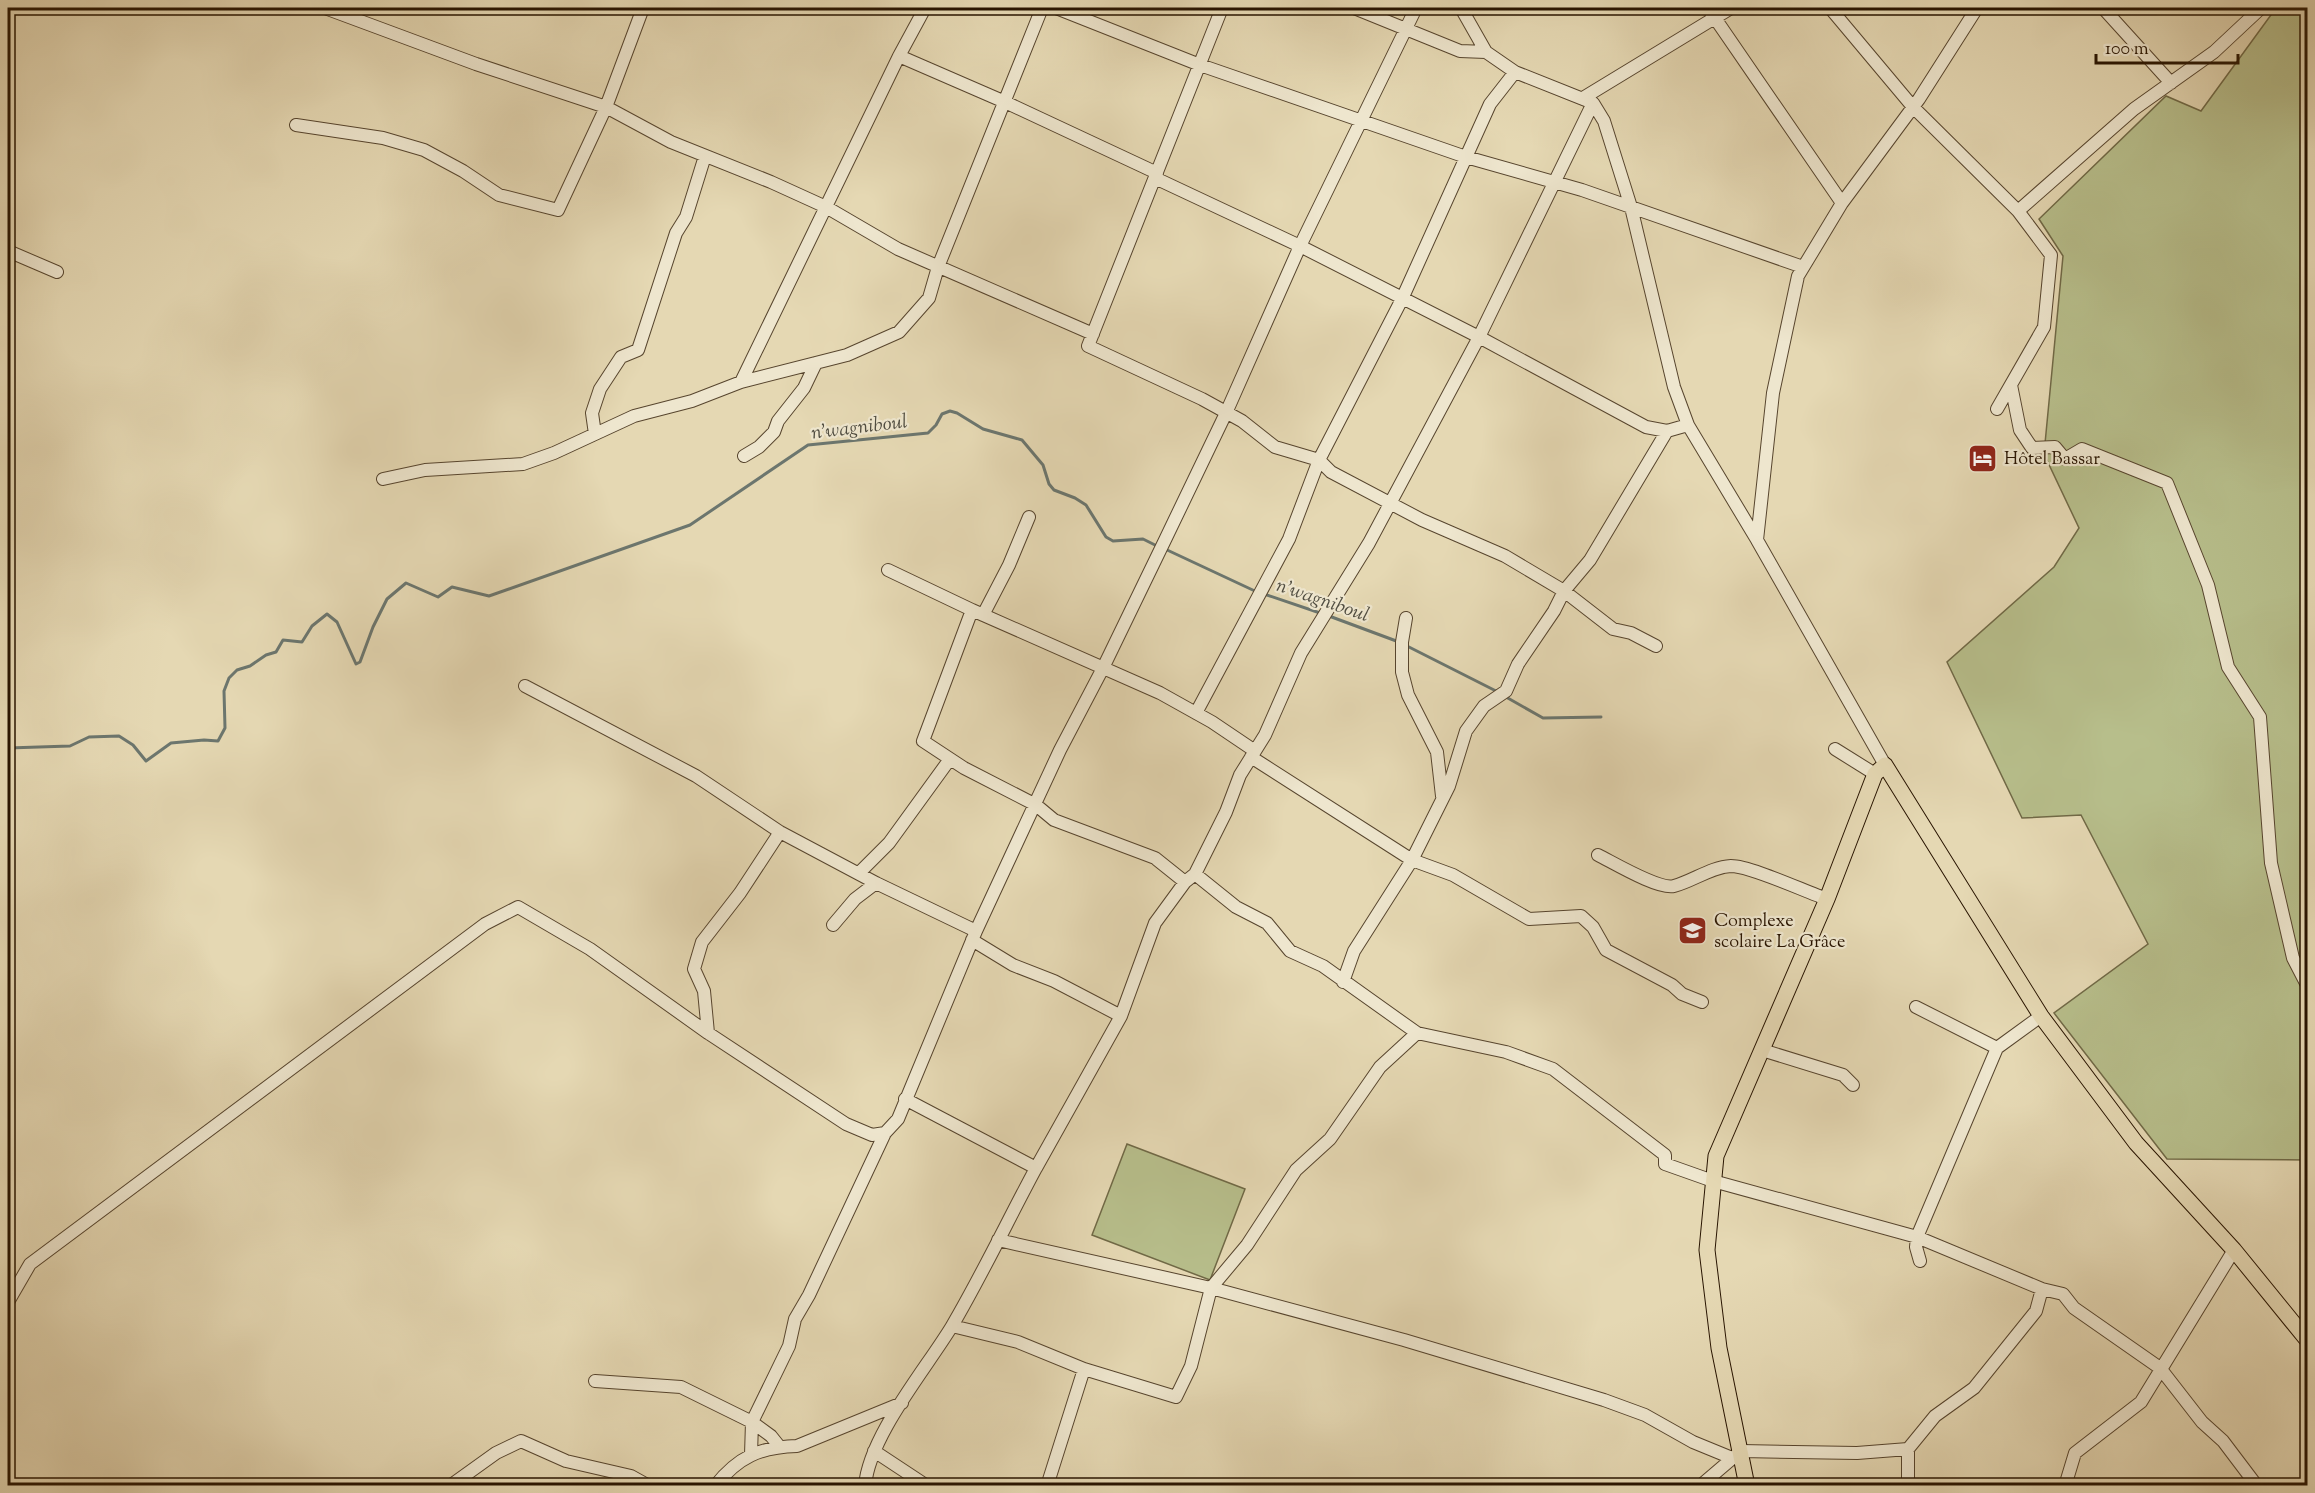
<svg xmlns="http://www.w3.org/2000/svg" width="2315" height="1493" viewBox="0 0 2315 1493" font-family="'Sorts Mill Goudy',serif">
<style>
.green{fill:#b7be8b;stroke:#706946;stroke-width:1.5}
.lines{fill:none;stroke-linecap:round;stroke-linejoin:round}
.stream{stroke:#6c766e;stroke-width:3}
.minor-casing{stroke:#57452e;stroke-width:14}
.major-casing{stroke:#281401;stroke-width:17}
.minor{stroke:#eee6ce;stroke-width:12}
.major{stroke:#e5d8b3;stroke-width:15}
.labels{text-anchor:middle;stroke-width:4.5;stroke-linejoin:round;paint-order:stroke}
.poi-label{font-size:18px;fill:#281401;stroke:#eee6ce;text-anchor:start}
.water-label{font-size:20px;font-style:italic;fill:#504d41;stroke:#eee6ce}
</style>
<rect width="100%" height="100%" fill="#e5d8b3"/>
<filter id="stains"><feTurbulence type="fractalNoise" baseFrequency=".00333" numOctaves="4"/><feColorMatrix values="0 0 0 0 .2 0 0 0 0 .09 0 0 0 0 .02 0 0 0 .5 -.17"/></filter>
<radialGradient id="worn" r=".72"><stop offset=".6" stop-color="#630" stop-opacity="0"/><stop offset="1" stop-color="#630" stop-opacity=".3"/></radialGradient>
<!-- green -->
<path class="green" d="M2276,8H2307V1160L2167,1159L2054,1013L2148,944L2081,815L2022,818L1947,662L2054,567L2079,528L2044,454L2063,256L2039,219L2166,96L2201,111Z
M1127,1144L1245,1189L1210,1280L1092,1235Z"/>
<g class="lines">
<!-- stream -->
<path class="stream" d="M1165,549L1257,592
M1264,594L1323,614
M1329,616L1399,642
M1405,645L1498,692
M1506,697L1543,718L1601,717
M8,748L70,746L89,737L119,736L133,745L146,761L171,743L204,740L218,741L225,728L224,691L229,678L237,670L250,666L266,655L276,652L283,640L302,642L312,626L327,614L337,622L356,664L360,662L373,627L387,599L406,583L438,597L452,587L489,596L690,525L808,445L928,433L936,425L942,414L950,411L957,413L983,429L1022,440L1043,465L1049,484L1054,490L1075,498L1086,505L1106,537L1113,541L1143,539L1159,547"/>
<defs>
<path id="minor" d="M325,8L476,64L606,107L671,142L771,182L826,207L898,249L1093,334
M1056,8L1200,65L1466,157L1582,190L1803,267
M1222,8L1088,346L1202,399L1242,421L1275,447L1319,460L1331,472L1422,520L1505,556L1564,591L1613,629L1631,633L1656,646
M1354,8L1460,51L1486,52
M1461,8L1486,52L1515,72L1593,103L1604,121L1631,207L1674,387L1688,425L1757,540L1885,765
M1708,8L1842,203
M1830,8L1913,107L2018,211L2051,255L2044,327L1997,409
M2103,8L2171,83
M899,56L1005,102L1157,173
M1583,98L1731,8
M296,125L383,138L424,150L463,171L499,195L558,210L606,107L643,8
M1155,178L1300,246L1479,337L1646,427L1667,431L1688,425
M2018,211L2134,109L2214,52L2261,8
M8,251L57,272
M741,382L899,56L925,8
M2011,385L2020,430L2032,448L2055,447L2065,459L2082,449L2167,483L2208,585L2228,667L2260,717L2271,863L2293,958L2308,987
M595,434L592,413L600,389L621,357L638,350L676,233L686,217L705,156
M744,456L759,447L774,432L778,421L804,388L816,363
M383,479L425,470L523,464L554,453L634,416L692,401L741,382L847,355L899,332L929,298L938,267L1042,8
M1757,540L1773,393L1798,276L1842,203L1919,99L1977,8
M888,570L972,610
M983,615L1009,565L1029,517
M1406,618L1402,642V672L1408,695L1437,752L1442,796
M525,686L696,776L780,832L876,883L976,931
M1196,713L1289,539L1319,460L1402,299L1490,104L1515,72
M1835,749L1875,774
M1251,757L1412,860L1453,875L1529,919L1581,916L1593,927L1606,950L1672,985L1682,994L1702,1002
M1598,855C1614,863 1659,890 1674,886C1693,881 1711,867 1731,866C1751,866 1806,892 1827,899
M859,873L889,843L950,759
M1195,874L1236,907L1267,923L1290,951L1323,966L1417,1033L1506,1052L1553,1069L1665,1155V1164L1713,1181L1917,1237L1997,1048L2041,1016
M1185,882L1155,858L1054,820L1036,805L964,768L923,741L972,610L1160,693L1212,722L1255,751L1265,735L1301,653L1369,543L1479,337L1593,103
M833,925L855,899L876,883
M972,940L1013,965L1054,981L1121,1016
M1343,982L1354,951L1412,860L1449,786L1466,731L1484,706L1506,691L1518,664L1554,611L1564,591L1590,560L1667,431
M1916,1007L1997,1048
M708,1033L704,991L694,969L702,942L740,893L780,832
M1417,1033L1380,1067L1330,1139L1296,1170L1247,1245L1211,1288L1404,1340L1604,1400L1645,1415L1693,1442L1732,1458
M1762,1050L1843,1075L1853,1085
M905,1099L1036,1168L1121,1016L1155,923L1185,882L1195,874L1226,812L1240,775L1255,751
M998,1240L1211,1288L1191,1366L1176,1397L1084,1369
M1920,1261L1916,1247L1917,1237L2042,1289L2063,1294L2074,1308L2160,1368L2202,1422L2223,1441L2257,1486
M8,1302L30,1264L485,924L518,907L590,949L708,1033L846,1124L872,1135L885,1133L898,1119L976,931L1060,750L1103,668L1165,540L1226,413L1300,246L1416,8
M952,1326L1018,1342L1084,1369L1047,1486
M595,1381L681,1387L752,1422L771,1436L779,1446
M874,1451L927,1486
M751,1455L752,1422L789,1346L795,1319L809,1295L885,1133
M450,1486L496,1453L521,1441L566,1461L631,1476L649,1486
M715,1486C738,1457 760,1447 797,1446L902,1403
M865,1486C869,1436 926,1369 952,1326C982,1275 1008,1220 1036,1168
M1700,1486L1741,1451L1857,1453L1908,1449L1935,1416L1974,1388L2036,1311L2042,1289
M1906,1486L1908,1482V1449
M2065,1486L2075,1453L2141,1402L2234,1250"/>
<path id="major" d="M1747,1486L1719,1348L1707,1250L1716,1156L1827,899L1875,774L1885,765L2041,1016L2136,1143L2234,1250L2308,1341"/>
</defs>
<!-- minor casing -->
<use href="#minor" class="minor-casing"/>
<!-- major casing -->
<use href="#major" class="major-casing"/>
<!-- minor -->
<use href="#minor" class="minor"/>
<!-- major -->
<use href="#major" class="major"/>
</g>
<!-- icons -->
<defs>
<symbol id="hotel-square" viewBox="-11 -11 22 22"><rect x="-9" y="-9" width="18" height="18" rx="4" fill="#8f2418" stroke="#eee6ce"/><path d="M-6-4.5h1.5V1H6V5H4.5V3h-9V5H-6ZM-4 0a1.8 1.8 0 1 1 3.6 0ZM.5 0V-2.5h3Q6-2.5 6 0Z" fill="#fff"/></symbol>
<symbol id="school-square" viewBox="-11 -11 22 22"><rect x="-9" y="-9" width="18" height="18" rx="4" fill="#8f2418" stroke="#eee6ce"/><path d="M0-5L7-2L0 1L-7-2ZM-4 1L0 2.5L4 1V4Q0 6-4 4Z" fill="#fff"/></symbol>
</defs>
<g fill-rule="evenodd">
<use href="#hotel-square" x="1966" y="442" width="33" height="33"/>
<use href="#school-square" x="1676" y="914" width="33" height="33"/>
</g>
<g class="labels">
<!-- poi labels -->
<g class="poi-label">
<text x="2004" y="464">Hôtel Bassar</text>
<text x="1714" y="926">Complexe<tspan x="1714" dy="21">scolaire La Grâce</tspan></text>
</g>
<!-- water labels -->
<g class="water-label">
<text transform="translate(859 426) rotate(-7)" y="7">n'wagniboul</text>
<text transform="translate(1323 599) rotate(19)" y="7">n'wagniboul</text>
</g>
</g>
<!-- margin -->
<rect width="2315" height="1493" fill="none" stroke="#e5d8b3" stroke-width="30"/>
<rect x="9" y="9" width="2297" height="1475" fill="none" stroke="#281401" stroke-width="3"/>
<rect x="15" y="15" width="2285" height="1463" fill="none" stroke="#281401" stroke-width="1.5"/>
<!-- scale -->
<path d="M2096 54v9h142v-9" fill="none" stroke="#281401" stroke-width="3"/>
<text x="2105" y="54" font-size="18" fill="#281401" stroke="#eee6ce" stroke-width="4.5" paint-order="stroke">100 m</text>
<rect width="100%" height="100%" filter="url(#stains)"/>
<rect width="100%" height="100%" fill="url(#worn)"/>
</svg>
